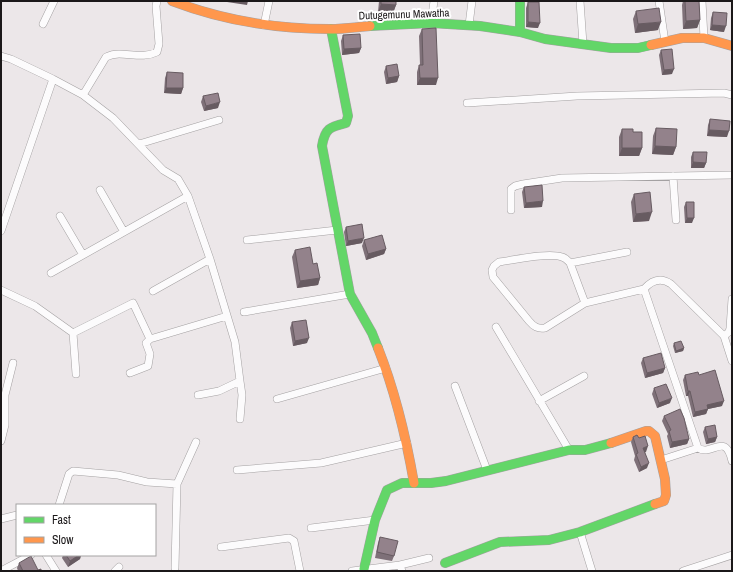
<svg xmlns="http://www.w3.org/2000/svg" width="733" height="572" viewBox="0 0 733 572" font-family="'Archivo Narrow',sans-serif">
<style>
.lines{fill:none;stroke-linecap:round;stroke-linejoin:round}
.street-casing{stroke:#a4a1a2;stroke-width:8}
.fast-casing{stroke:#a4a1a2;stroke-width:10}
.slow-casing{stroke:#a4a1a2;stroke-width:10}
.street{stroke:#fcfbfc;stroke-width:7}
.fast{stroke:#63d668;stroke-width:9}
.slow{stroke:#ff974d;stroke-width:9}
.wall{fill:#7e7078}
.shaded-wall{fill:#675b61}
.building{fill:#93828b;stroke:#675b61}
.labels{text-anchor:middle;stroke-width:4;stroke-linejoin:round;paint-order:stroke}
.street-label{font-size:11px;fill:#1b1819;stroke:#fff}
</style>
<rect width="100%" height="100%" fill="#ece7e9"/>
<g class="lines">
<defs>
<path id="street" d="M580,1L583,44
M659,1L665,42
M702,1L704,38
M431,23L434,1
M43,24L54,1
M264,25L269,1
M469,25L472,1
M1,56L11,59L53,79L83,95L113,118L163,170L178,179L188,196L210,259L235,342L240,381L219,391L198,395
M83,95L106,57C110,55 115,54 119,54C132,54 145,58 157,52L159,44L156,6L157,1
M467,103L577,96L724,93L732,95
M139,144L219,120
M673,176L676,220
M100,190L124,232
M511,210V189L515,186L523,184L562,178L732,175
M60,216L83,255
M1,231L53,79
M247,240L337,230
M570,263L627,252
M51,273L188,196
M1,290L35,306L73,333L76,374
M153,291L210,259
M585,303L570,263C567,260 566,258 562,257C549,252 514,260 499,262L494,266L492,270L493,277L529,321C534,327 538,329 545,328L585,303L644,289
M244,312L350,294
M496,327L569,450
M73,333L133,303L134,305L150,339
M724,336L729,332L730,328L732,299
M732,361L724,336L671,284C661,277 652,280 644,289L698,448C712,457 725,431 732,461
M130,373L148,366L150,354L146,343L150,339L227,316
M455,386L487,470
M277,399L386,368
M539,401L584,376
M240,419L242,395L240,381
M1,441L5,425V395L13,363
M661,460L698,448
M237,470L321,463L407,443
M59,505L69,474L73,471L118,475L147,482L177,484L196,442
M1,519L17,515
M311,528L375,520
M580,532L592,571
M221,547L289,538L294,541L300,571
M46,555L56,571
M400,565L429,558
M175,568L177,484
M1,571L31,555
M115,571L119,567
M352,571L400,565L402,571
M683,571L732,555"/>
<path id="fast" d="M520,1V32
M370,26L431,23L480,26L520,32L545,39L611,48H638L651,45
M331,29L348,116L346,123C330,127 325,128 322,146L350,294L372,333L378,348
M445,563L500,542L549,540L580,532L655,504
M364,569L375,520L387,490L402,483H431L446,481L569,450H585L611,443"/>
<path id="slow" d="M172,1C222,20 277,29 330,29C344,29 357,27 370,26
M651,45L682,38H704L732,46
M378,348C395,391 406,437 414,483
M611,443L646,431H649L655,436L665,479L666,495L664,501L655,504"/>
</defs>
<!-- street casing -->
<use href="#street" class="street-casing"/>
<!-- fast casing -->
<use href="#fast" class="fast-casing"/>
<!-- slow casing -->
<use href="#slow" class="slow-casing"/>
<!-- street -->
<use href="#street" class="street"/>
<!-- fast -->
<use href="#fast" class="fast"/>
<!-- slow -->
<use href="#slow" class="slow"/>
</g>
<!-- wall -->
<path class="wall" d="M379,1H396V5L393,13L378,12Z
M683,1H699L700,20L697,28L683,29L682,5Z
M528,2L538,28L526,27V8Z
M636,11L658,30L635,33L633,19Z
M713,12L724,32L710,30L711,18Z
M422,29L436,85H417V72L419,65H420L419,36Z
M343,35L361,48L359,53L342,55L341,41Z
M661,50L672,74L662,75L659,55Z
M386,66L399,76L397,82L386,84L384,72Z
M167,72L183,88L181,94L164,93L165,78Z
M203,96L218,108L204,111L201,102Z
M710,119L727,137L707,136L708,125Z
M656,128L676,147L673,155L652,154L653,136Z
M622,129L633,132L642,148L639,156H619V137Z
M693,152L706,163L704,168H691V157Z
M524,187L542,207L524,208L522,192Z
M634,194L649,221L633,222L631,202Z
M686,202L692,223H685L684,207Z
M346,227L362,243L346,246L344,232Z
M364,240L386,249L384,254L366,260L362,246Z
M295,250L313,264L320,278L318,285L297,288L292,257Z
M292,322L307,343L293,346L290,328Z
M674,343L684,348L683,351L675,353L673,346Z
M643,358L665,368L663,373L645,378L641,363Z
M685,375H699L722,406L708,409L706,414L693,417L688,396H686L683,380Z
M654,388L670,403L657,408L652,394Z
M664,416L689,439L687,444L670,448L667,436L668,434L662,421Z
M705,427L717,437L715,442L706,444L703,432Z
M633,437L646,452H645L647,468L639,472L634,460L635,456L631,442Z
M380,537L394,556L392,561L375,558L378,543Z
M63,555H81L80,559L68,567L62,558Z
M19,563L38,570L41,571H18L17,568Z"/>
<!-- shaded-wall -->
<path class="shaded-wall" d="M227,1H248L247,5L227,2Z
M381,4L396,5L393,13L378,12Z
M700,20L697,28L683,29L686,21Z
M528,22L540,23L538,28L526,27Z
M661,22L658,30L635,33L638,24Z
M712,25L726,26L724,32L710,30Z
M361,48L359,53L342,55L344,49Z
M674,69L672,74L662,75L664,70Z
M399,76L397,82L386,84L388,78Z
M420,78H438L436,85H417Z
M166,88H183L181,94L164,93Z
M220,102L218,108L204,111L206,106Z
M709,130L729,131L727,137L707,136Z
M655,146L676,147L673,155L652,154Z
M622,148H642L639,156H619Z
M693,162L706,163L704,168H691Z
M543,201L542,207L524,208L526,203Z
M652,212L649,221L633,222L636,214Z
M687,218H694L692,223H685Z
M364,238L362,243L346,246L348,241Z
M386,249L384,254L366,260L368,254Z
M320,278L318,285L297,288L300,281Z
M309,338L307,343L293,346L295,341Z
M684,348L683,351L675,353L676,351Z
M665,368L663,373L645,378L647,373Z
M688,391H690L688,396H686Z
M672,398L670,403L657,408L659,403Z
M724,401L722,406L708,409L706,414L693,417L695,412L707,405Z
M717,437L715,442L706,444L708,439Z
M689,439L687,444L670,448L672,442Z
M648,446L646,452L641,453L643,448Z
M649,463L647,468L639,472L641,467Z
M79,555H81L80,559L68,567L70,561Z"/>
<!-- building -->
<path class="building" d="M381,1H396V5L381,4Z
M685,1H699L700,20L686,21Z
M528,2H539L540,23L528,22Z
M659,8L661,22L638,24L636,11Z
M713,12L727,13L726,26L712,25Z
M436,28L438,78H420L419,65H423L422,29Z
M360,34L361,48L344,49L343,35Z
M672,49L674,69L664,70L661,50Z
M397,64L399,76L388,78L386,66Z
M167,72L183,73V88H166Z
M218,93L220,102L206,106L203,96Z
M710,119L730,121L729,131L709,130Z
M656,128L677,129L676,147L655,146Z
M622,129H633V132H642V148H622Z
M693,152H707L706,163L693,162Z
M542,185L543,201L526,203L524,187Z
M650,192L652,212L636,214L634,194Z
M686,202H694V218H687Z
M362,224L364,238L348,241L346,227Z
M382,235L386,249L368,254L364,240Z
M310,247L313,264L317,263L320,278L300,281L295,250Z
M306,320L309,338L295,341L292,322Z
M681,341L684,348L676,351L674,343Z
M661,353L665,368L647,373L643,358Z
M715,370L724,401L707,405L708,409L695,412L690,391H688L685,375L698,372L699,375Z
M666,384L672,398L659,403L654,388Z
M680,409L684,418L689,439L672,442L669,431L671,430L664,416Z
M715,425L717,437L708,439L705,427Z
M637,435L639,438L645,436L648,446L643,448L649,463L641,467L636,454L638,453L633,437Z
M380,537L398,541L394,556L377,552Z
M66,555H79L70,561Z
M31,556L38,570L41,569V571H23L19,563Z"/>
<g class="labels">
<!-- street labels -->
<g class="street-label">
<text transform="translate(404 14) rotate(-2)" y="4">Dutugemunu Mawatha</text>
</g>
</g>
<!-- border -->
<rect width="733" height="572" fill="none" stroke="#1b1819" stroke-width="4"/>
<!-- legend -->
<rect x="16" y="504" width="140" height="52" fill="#ffffff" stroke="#a4a3a3"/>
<rect x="24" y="517" width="20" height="6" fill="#63d668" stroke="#a4a3a3"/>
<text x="52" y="524" font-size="12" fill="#1b1819">Fast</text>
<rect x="24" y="537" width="20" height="6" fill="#ff974d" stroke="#a4a3a3"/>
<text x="52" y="544" font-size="12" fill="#1b1819">Slow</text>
</svg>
